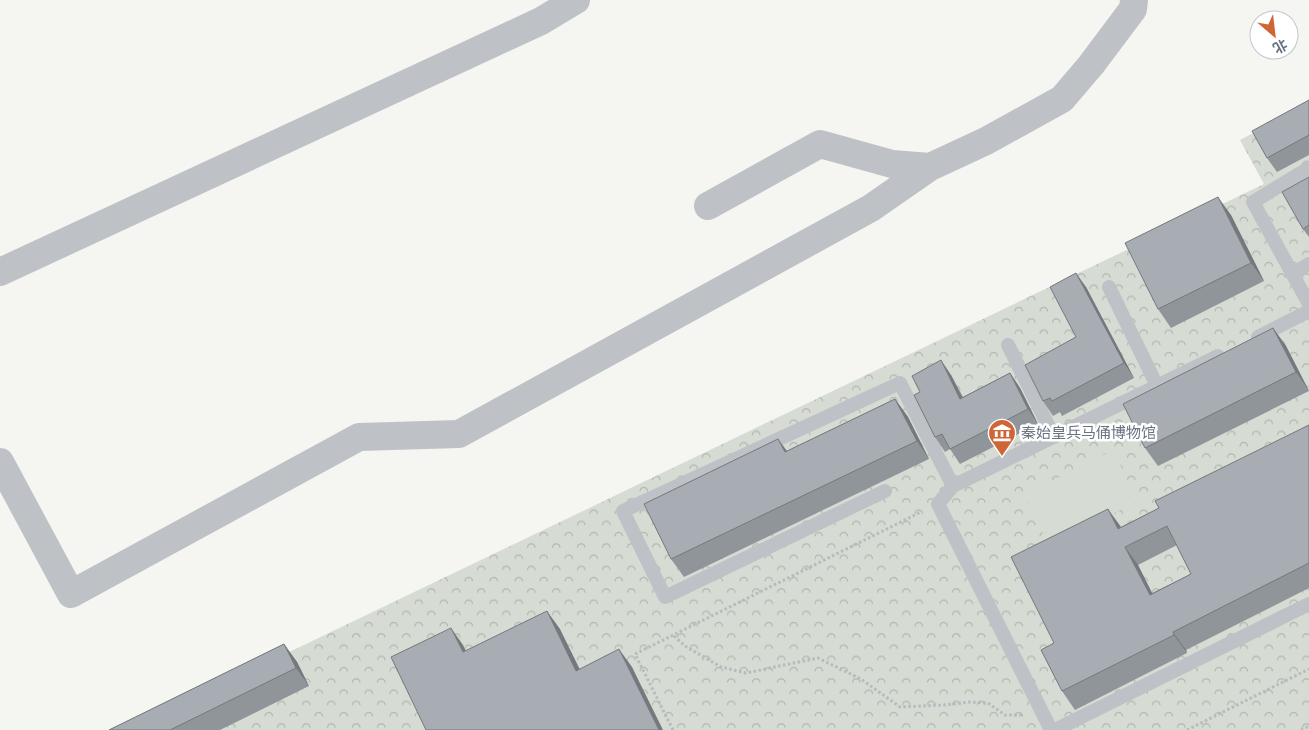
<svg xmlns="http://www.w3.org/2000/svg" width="1309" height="730" viewBox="0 0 1309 730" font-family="'DejaVu Sans','Noto Sans SC',sans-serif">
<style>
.forest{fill:url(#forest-crowns)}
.garden{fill:#d6dbd3}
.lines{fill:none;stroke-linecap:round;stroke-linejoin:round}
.path{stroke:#b8babd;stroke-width:3;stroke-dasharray:2.5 2.5;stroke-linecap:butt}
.service{stroke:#bec1c5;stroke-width:14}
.minor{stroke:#bec1c5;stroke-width:28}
.wall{fill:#90959a;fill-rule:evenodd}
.shaded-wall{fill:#75797d}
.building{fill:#a7adb3;stroke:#75797d;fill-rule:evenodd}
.labels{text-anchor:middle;stroke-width:5;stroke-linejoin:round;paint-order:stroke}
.poi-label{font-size:15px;fill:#677380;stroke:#fff;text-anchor:start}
</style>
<defs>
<pattern id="forest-crowns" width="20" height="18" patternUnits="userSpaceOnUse" patternTransform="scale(1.25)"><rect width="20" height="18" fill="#d6dbd3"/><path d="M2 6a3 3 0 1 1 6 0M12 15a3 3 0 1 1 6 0" fill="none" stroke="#b1b6b0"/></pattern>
</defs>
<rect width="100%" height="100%" fill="#f5f5f2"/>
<!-- forest -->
<path class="forest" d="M1309,104V730H127L1264,184L1240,140Z"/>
<!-- garden -->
<path class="garden" d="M1113,450L1138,501L1049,545L1024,495Z"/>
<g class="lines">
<!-- path -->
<path class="path" d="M674,636L685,646L721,667L746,673L818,658L861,679L900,707L944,705L970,702L988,703L1005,715H1023
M673,730L635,654L921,512
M1187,730L1309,669
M1301,730L1309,726"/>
<!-- service -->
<path class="service" d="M1309,168L1253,202L1309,304
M1292,274L1309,264
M1109,287L1157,386
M1258,337L1309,311
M1008,345L1054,437
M885,491L665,597L623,511L900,383L953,486
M1051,730L938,504L953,486L1218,356
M1055,730L1309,604"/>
<!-- minor -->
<path class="minor" d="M708,206L820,144L892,164L930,167L986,141L1062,99L1091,65L1133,9L1134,0
M0,272L541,21L576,0
M0,462L71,594L359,437L459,434L871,208L930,167"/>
</g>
<!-- wall -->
<path class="wall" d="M1309,100V155L1277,172L1267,158Z
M1309,177V237L1303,229Z
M1231,215L1264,281L1171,328L1158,309Z
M1086,287L1134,378L1062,416L1060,412L1053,416L1043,401L1076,337Z
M1273,328L1286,346L1309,391L1158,466L1145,448Z
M1010,373L1020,388L1038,424L960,464L950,449L945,452L935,437L920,392L951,375L963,397Z
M895,399L908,417L929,459L684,577L671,559L778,439L787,451Z
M1309,425V588L1186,650L1187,653L1075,710L1062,691L1054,643L1121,527L1159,508ZM1177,545L1191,574L1152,593L1138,565Z
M284,644L297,662L309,686L220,730H109Z"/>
<!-- shaded-wall -->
<path class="shaded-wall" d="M1218,197L1231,215L1264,281L1251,263Z
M1076,273L1086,287L1134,378L1124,363Z
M1273,328L1286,346L1309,391L1296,372Z
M941,360L951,375L970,413L960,399Z
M1010,373L1020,388L1038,424L1028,409Z
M895,399L908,417L929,459L917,441Z
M778,439L791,457L785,452Z
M1108,509L1121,527L1118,529Z
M1125,547L1138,565L1162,613L1150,595Z
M547,611L560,629L589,688L576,671Z
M451,628L463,645L475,670L463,652Z
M1173,632L1186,650L1187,653L1174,635Z
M284,644L297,662L309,686L296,668Z
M619,649L632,667L663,730H659Z"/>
<!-- building -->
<path class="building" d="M1309,100V135L1267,158L1252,131Z
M1309,177V225L1303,229L1282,192Z
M1218,197L1251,263L1158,309L1125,243Z
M1076,273L1124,363L1052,401L1050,398L1043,401L1025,365L1076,337L1050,287Z
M1273,328L1296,372L1145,448L1123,404Z
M941,360L960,399L1010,373L1028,409L950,449L942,434L935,437L914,395L920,392L912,376Z
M895,399L917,441L671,559L644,504L778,439L785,452Z
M1309,425V563L1173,632L1174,635L1062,691L1041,650L1054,643L1011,557L1108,509L1118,529L1159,508L1155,501ZM1167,526L1191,574L1150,595L1125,547Z
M547,611L576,671L619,649L659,730H426L391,657L451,628L463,652Z
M284,644L296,668L170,730H109Z"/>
<!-- icons -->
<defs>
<symbol id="museum-pin" viewBox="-11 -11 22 30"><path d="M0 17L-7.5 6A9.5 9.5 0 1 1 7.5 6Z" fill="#d06536" stroke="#fff"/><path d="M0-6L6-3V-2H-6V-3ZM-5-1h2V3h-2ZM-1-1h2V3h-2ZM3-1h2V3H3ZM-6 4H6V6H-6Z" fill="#fff"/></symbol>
</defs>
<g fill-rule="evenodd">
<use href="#museum-pin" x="986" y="417" width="32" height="43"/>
</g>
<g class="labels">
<!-- poi labels -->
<g class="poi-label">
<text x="1021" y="438">秦始皇兵马俑博物馆</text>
</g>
</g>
<!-- north arrow -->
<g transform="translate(1274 35) rotate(152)"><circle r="24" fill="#ffffff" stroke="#c2c7cc"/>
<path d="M0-4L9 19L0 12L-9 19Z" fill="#d06536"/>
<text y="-8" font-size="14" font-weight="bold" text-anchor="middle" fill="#677380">北</text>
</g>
</svg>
